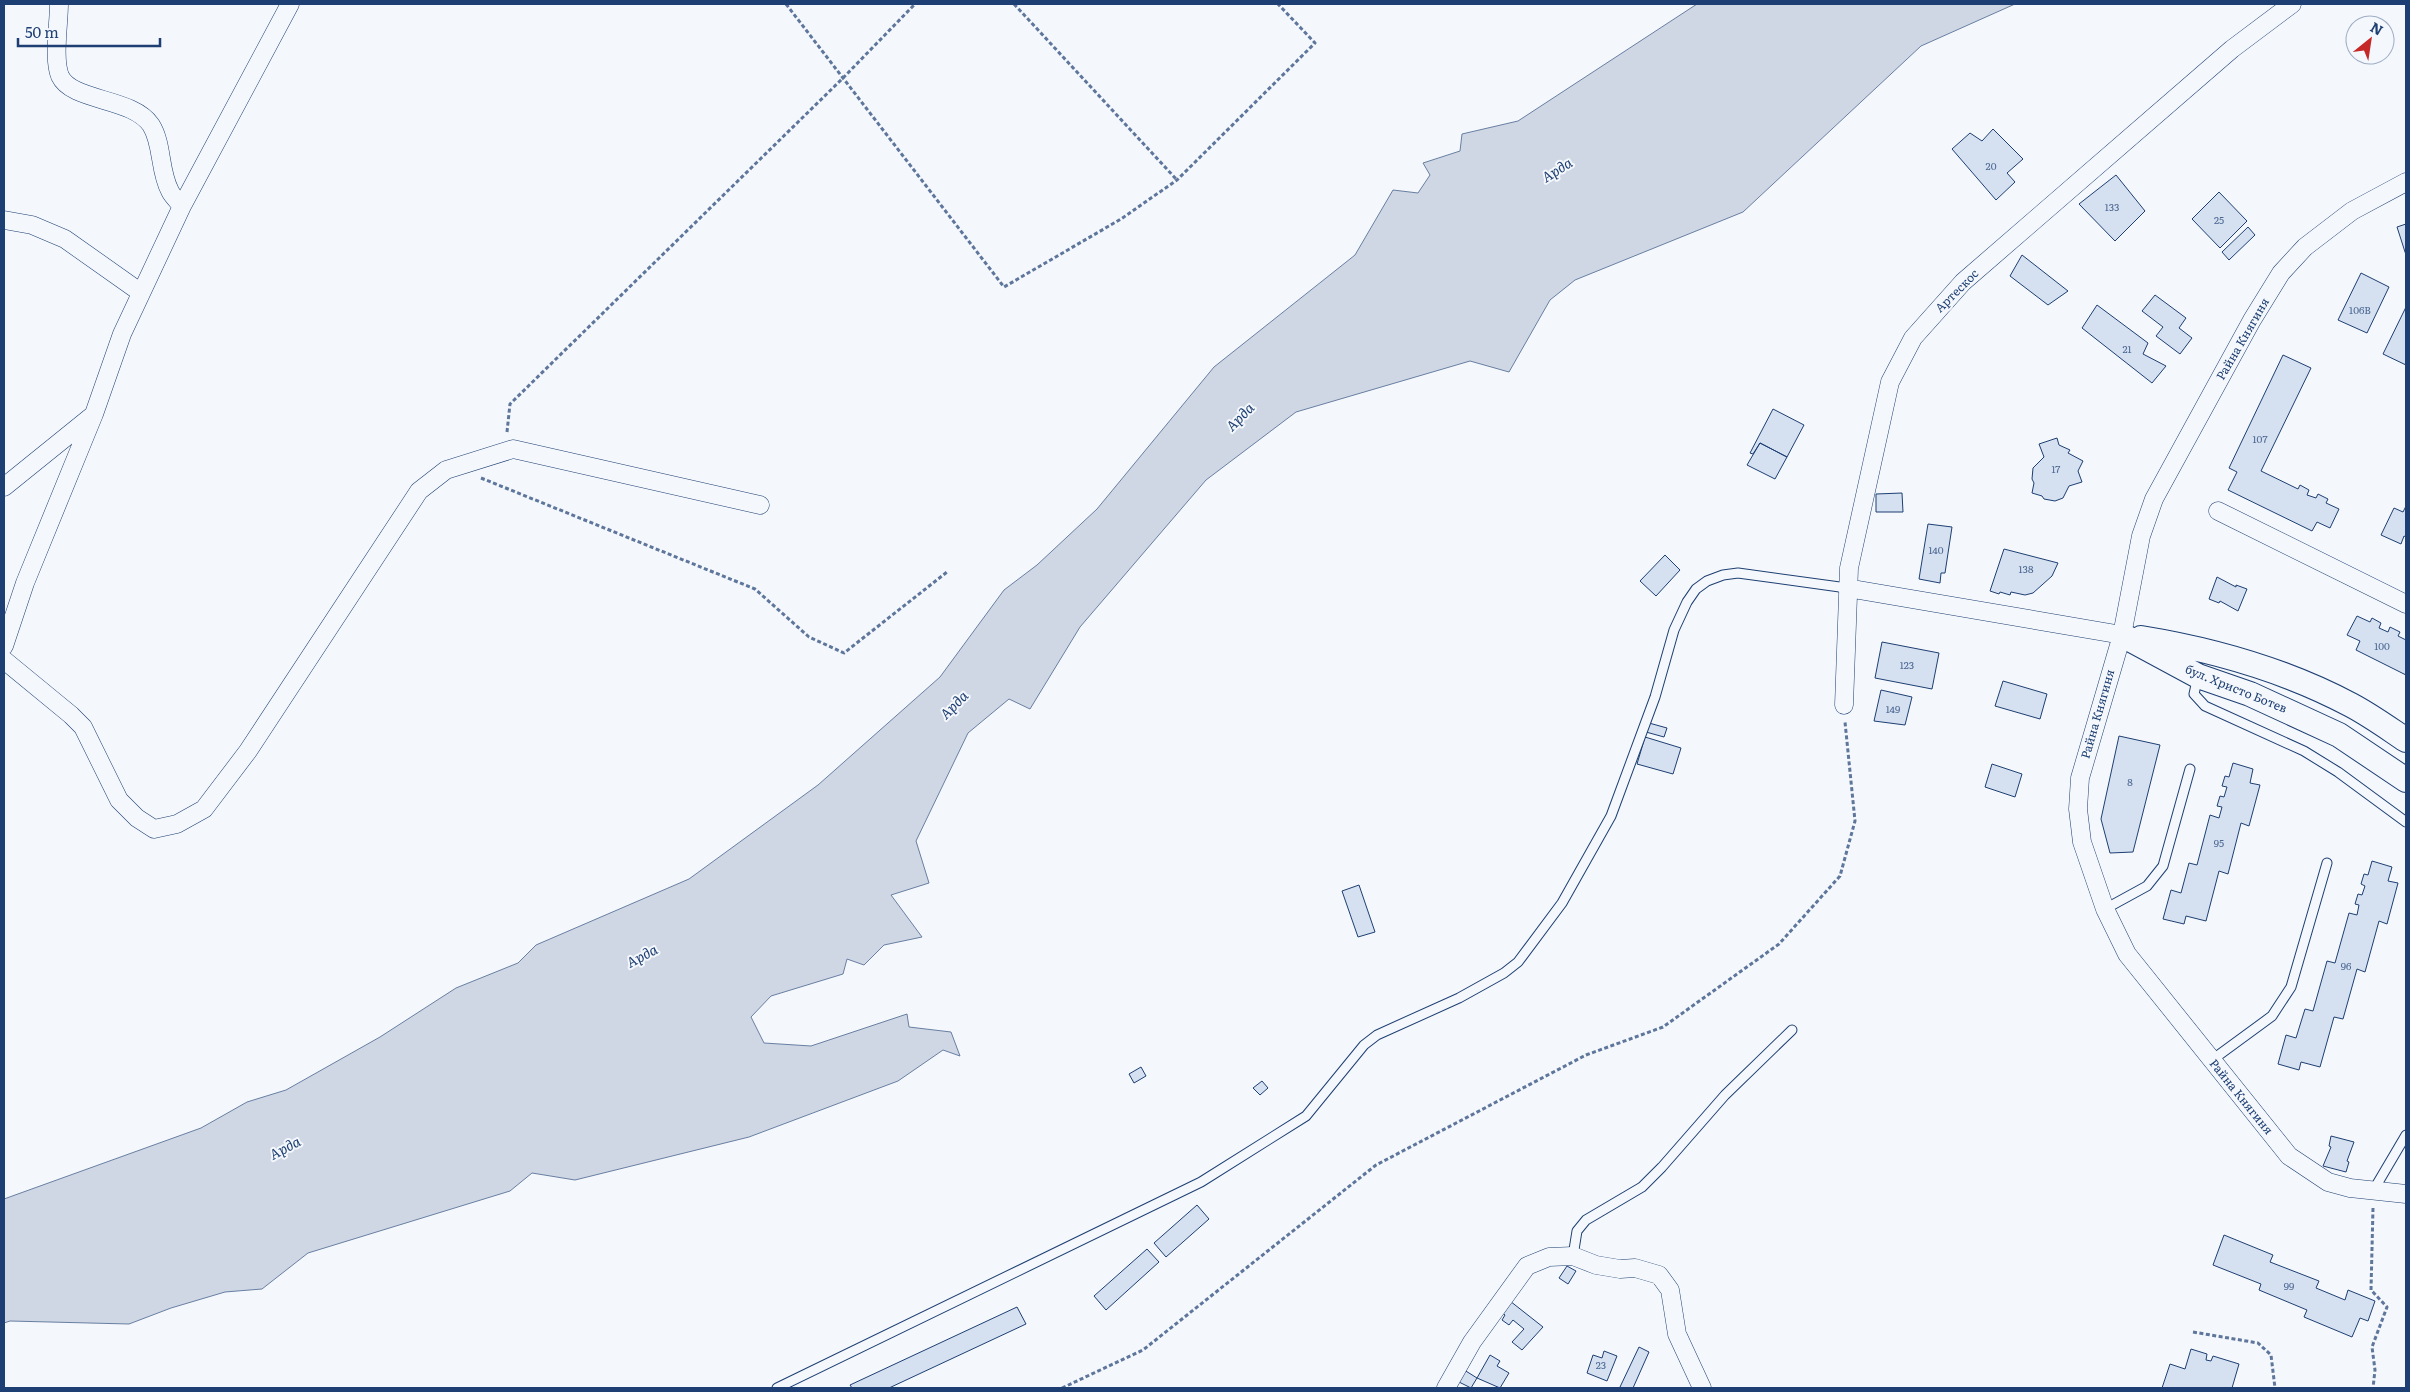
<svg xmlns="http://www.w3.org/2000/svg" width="2410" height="1392" viewBox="0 0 2410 1392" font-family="Literata,serif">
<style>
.water{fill:#cfd7e4;stroke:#687fa3}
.building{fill:#d5e0f0;stroke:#1d3f73}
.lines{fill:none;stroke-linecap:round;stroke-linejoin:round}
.service-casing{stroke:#1d3f73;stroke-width:11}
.minor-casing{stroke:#1d3f73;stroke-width:19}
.secondary-casing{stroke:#1d3f73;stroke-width:26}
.path{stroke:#5e769c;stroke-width:3;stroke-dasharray:4 2.5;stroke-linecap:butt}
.service{stroke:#f4f7fb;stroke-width:9}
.minor{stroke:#f4f7fb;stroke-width:18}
.secondary{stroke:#f4f7fb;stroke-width:24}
.labels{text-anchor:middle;stroke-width:4;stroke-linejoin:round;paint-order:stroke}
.number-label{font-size:10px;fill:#4b6792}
.street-label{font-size:12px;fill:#1d3f73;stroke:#f4f7fb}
.water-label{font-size:14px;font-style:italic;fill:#1d3f73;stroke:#f4f7fb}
</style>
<rect width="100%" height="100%" fill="#f4f7fb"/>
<!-- water -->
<path class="water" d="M1697,4H2015L1921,46L1743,212L1575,280L1550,300L1509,372L1470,361L1296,412L1206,480L1080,627L1030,709L1009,699L968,733L916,841L929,883L891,895L922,937L884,945L864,965L847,959L843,974L771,996L751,1017L764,1043L811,1046L907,1014L909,1027L951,1032L960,1056L943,1050L898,1081L749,1137L575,1180L532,1173L510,1191L308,1253L262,1289L225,1292L171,1308L129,1324L10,1321L4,1323V1199L201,1128L247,1102L286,1090L380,1037L456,988L518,963L536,945L689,879L818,785L940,677L1004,590L1037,565L1097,509L1214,367L1355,255L1393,190L1418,193L1430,175L1423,163L1460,151L1462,134L1518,121Z"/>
<!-- building -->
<path class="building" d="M1993,129L2023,159L2007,173L2015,182L1996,200L1952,149L1970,133L1982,141Z
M2116,175L2145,211L2115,241L2079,204Z
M2219,192L2247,221L2220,248L2192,219Z
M2406,224V255L2397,227Z
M2248,227L2255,235L2229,260L2222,252Z
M2022,255L2068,291L2048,305L2010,276Z
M2361,273L2389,287L2367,333L2338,320Z
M2155,295L2186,318L2179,328L2192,338L2180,354L2156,336L2163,327L2142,311Z
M2097,305L2148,343L2143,354L2166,366L2152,383L2082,328Z
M2406,307V365L2383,354Z
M2283,355L2311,368L2261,471L2298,489L2300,485L2309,490L2307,495L2316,498L2318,494L2328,499L2326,503L2339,509L2330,528L2317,522L2312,531L2228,490L2237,472L2229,468Z
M1773,409L1804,425L1787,457L1760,443L1753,454L1750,453Z
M2057,438L2059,445L2070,450L2068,453L2083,461L2078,471L2082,482L2069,486L2063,498L2055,501L2044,499L2042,496L2032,493L2034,483L2032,479L2033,468L2044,457L2039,444Z
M1760,443L1787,457L1775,479L1747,465Z
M1902,493L1903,512H1876V494Z
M2406,506V537L2404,536L2401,544L2381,535L2394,508L2403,512Z
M1928,524L1952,527L1945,573H1941L1940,583L1919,579Z
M2004,549L2058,563L2052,576L2033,593L2025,595L2011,592L2010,595L2000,592L1999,594L1990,591Z
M1665,555L1680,570L1656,596L1640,581Z
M2217,577L2236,587V585L2247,589L2238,611L2220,601L2219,603L2209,599Z
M2357,616L2370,622L2372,618L2381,623L2379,628L2388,632L2390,627L2400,632L2398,636L2406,640V675L2356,650L2360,641L2347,635Z
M1882,642L1939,653L1932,689L1875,678Z
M2003,681L2047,694L2040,719L1995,706Z
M1881,690L1912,697L1905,725L1874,721Z
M1649,723L1667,728L1664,737L1646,732Z
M2119,736L2160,745L2133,852L2110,853L2101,819Z
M1645,737L1681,748L1673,774L1637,764Z
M2233,763L2253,769L2250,783L2260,785L2249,826L2241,823L2228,874L2219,871L2206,921L2186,916L2184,924L2163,919L2171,890L2181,893L2189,863L2197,865L2210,815L2219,818L2222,807L2217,806L2220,796L2224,797L2227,787L2222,786L2225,776L2229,777Z
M1992,764L2022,774L2015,797L1985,787Z
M2372,861L2392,867L2388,881L2398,883L2387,924L2379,921L2365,972L2357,969L2343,1019L2334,1017L2320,1067L2301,1062L2299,1070L2278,1064L2286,1035L2296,1038L2305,1009L2313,1011L2327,961L2335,963L2349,913L2357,915L2359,905L2355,904L2358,894L2362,895L2365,886L2361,884L2364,874L2368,875Z
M1359,885L1375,932L1358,937L1342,891Z
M1141,1067L1146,1076L1134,1083L1129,1074Z
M1262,1081L1268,1088L1260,1095L1253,1088Z
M2331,1136L2354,1142L2347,1161L2349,1162L2346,1172L2323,1166L2331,1147L2329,1146Z
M1197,1205L1209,1219L1166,1257L1154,1243Z
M2224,1235L2273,1255L2270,1262L2319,1281L2316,1288L2345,1300L2348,1290L2375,1301L2368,1321L2360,1318L2352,1337L2304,1317L2307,1310L2259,1290L2261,1284L2213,1265Z
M1147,1249L1159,1262L1106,1310L1094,1296Z
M1567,1266L1576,1271L1568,1284L1559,1278Z
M1510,1301L1543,1327L1522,1350L1512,1342L1524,1329L1513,1320L1509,1325L1502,1320L1505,1315L1500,1311Z
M1017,1307L1026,1324L889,1388H852L850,1385Z
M1639,1347L1649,1352L1633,1388H1623L1620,1387Z
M2191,1349L2207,1354L2206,1360L2211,1361L2213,1356L2239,1364L2232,1388H2162L2170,1364L2185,1369Z
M1604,1351L1617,1356L1607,1381L1587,1373L1593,1355L1602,1358Z
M1490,1355L1500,1361L1497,1366L1509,1373L1500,1388L1477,1378Z
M1461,1368L1477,1378L1471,1388L1455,1380Z"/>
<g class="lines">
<defs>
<path id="service" d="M2198,676L2194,694L2205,706L2304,751L2338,772L2406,822
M2105,909L2147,886L2163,866L2190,769
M2212,1060L2272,1016L2291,987L2327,863
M2373,1191L2406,1135
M1573,1256L1577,1231L1586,1220L1642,1187L1662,1167L1725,1095L1792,1030
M777,1388L1201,1182L1306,1116L1364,1045L1377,1035L1459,998L1504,973L1518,962L1562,903L1611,816L1655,697L1674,630L1687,602L1696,589L1707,581L1723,575L1738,573L1847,588"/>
<path id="minor" d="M59,4C59,23 53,59 60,76C72,102 132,97 151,125C163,144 159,171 170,191C172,196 178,201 182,206
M2406,182L2352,211L2305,247L2281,273L2252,320L2154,499L2141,536L2122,635L2080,778L2078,809L2082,842L2105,909L2127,954L2289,1156L2328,1182L2350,1188L2406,1194
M4,220L32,225L65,239L140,292
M4,487L92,416
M2218,511L2406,604
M1847,588L2122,635
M4,646L25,583L94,414L122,334L182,206L290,4
M4,660L71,715L83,727L119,800L137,818L154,829L177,824L204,809L248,751L419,491L446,470L513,449L760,505
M1844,705L1849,568L1890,382L1913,338L1963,282L2232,49L2292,4
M1446,1388L1472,1342L1527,1266L1549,1257L1573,1256L1596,1265L1620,1269L1635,1268L1659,1275L1670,1290L1677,1334L1702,1388"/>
<path id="secondary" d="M2122,635L2198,676L2250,694L2339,735L2406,780
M2141,638C2215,650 2285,670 2351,705C2370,715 2388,728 2406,740"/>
</defs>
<!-- service casing -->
<use href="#service" class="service-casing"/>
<!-- minor casing -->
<use href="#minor" class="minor-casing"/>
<!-- secondary casing -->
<use href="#secondary" class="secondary-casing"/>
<!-- path -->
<path class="path" d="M786,4L1004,287L1121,219L1177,180L1315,43L1278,4
M1014,4L1177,180
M507,432L510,404L843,78L915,4
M481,478L755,589L809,637L844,653L947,572
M2373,1208L2371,1290L2387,1307L2372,1347L2375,1370L2373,1388
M2193,1332L2258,1343L2271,1355L2275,1388
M1062,1388L1143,1350L1376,1165L1586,1055L1663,1027L1779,944L1840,876L1855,821L1845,722"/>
<!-- service -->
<use href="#service" class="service"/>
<!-- minor -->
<use href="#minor" class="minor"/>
<!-- secondary -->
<use href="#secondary" class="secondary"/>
</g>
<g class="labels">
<!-- number labels -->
<g class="number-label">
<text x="1991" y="170">20</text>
<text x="2112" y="211">133</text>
<text x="2219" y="224">25</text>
<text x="2360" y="314">106В</text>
<text x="2127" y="353">21</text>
<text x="2260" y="443">107</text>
<text x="2056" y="473">17</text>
<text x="1936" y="554">140</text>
<text x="2026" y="573">138</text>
<text x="2382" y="650">100</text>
<text x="1907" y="669">123</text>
<text x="1893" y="713">149</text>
<text x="2130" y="786">8</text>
<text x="2219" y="847">95</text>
<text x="2346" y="970">96</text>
<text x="2289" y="1290">99</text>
<text x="1601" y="1369">23</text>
</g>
<!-- street labels -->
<g class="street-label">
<text transform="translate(1957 291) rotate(-45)" y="4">Артескос</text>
<text transform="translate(2243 339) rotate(-60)" y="4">Райна Княгиня</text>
<text transform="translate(2236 689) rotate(22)" y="4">бул. Христо Ботев</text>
<text transform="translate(2098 714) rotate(-74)" y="4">Райна Княгиня</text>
<text transform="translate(2241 1097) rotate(51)" y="4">Райна Княгиня</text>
</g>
<!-- water labels -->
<g class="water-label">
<text transform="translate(1557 170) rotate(-32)" y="5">Арда</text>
<text transform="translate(1240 417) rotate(-45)" y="5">Арда</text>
<text transform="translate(954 705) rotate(-45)" y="5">Арда</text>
<text transform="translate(642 956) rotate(-28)" y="5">Арда</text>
<text transform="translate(285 1148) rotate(-28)" y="5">Арда</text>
</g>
</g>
<!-- border -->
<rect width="2410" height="1392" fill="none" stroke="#1d3f73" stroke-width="10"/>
<!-- north arrow -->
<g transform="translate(2370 40) rotate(30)"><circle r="24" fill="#f4f7fb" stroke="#9eadc5"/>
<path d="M0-4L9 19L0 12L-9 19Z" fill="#c62828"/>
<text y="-8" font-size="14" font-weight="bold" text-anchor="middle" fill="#1d3f73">N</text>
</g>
<!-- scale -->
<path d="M18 38v8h142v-8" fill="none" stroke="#1d3f73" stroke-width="2.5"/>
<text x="25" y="38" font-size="15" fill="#1d3f73" stroke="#f4f7fb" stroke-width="4" paint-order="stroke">50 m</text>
</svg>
